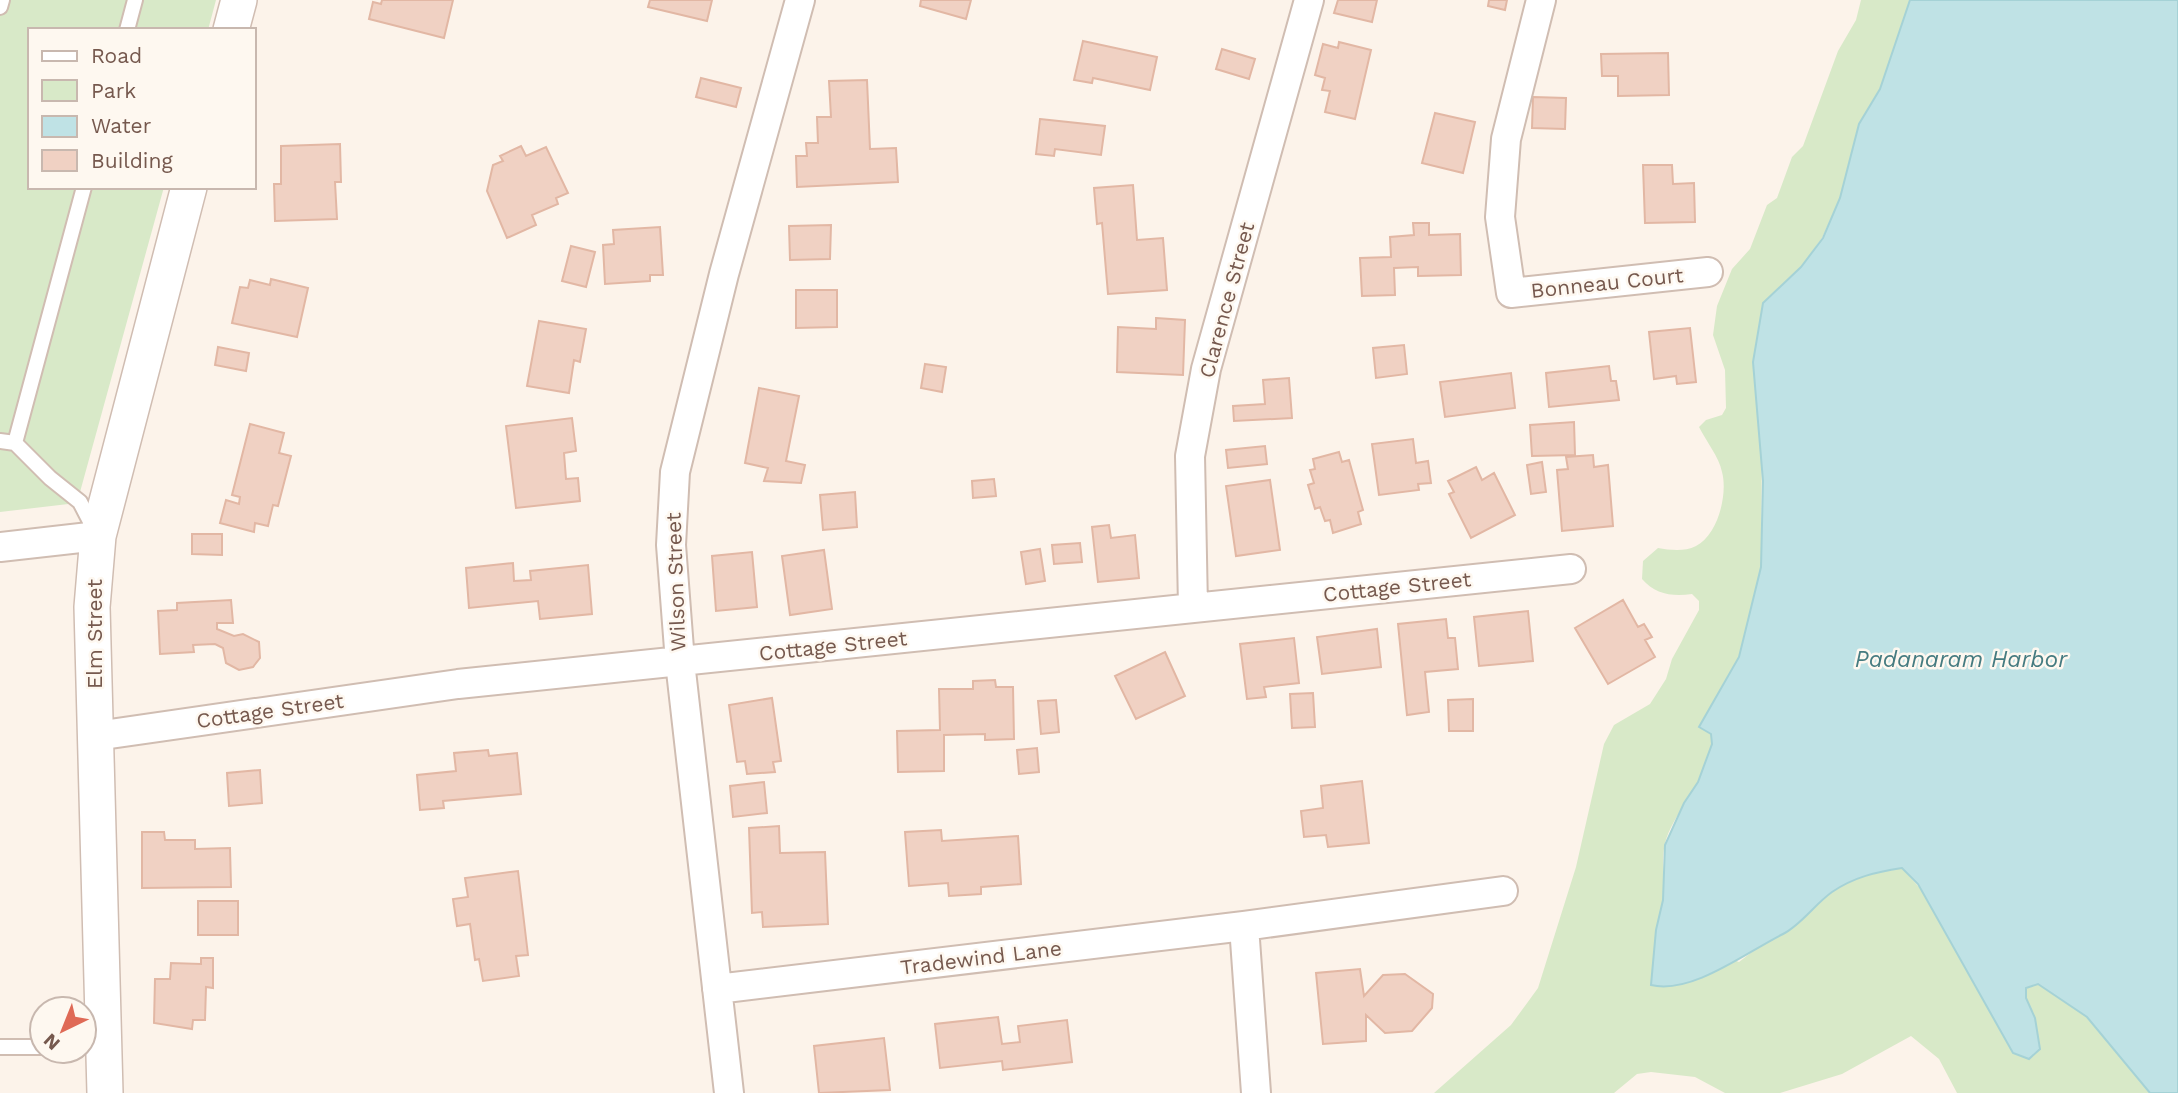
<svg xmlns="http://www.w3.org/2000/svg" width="2178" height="1093" viewBox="0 0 2178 1093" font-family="'Work Sans',sans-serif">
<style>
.green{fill:#d8e9c8}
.water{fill:#bfe2e5;stroke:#a5d2d6;stroke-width:2}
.building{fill:#f0d1c3;stroke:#e2b7a4;stroke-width:2}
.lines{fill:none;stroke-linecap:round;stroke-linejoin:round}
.service-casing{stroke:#d0bdb2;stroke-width:18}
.minor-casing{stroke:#d0bdb2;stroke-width:32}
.tertiary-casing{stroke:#d0bdb2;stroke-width:38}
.service{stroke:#fff;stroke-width:14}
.minor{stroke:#fff;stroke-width:28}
.tertiary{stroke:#fff;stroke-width:35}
.labels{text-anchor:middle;stroke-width:5;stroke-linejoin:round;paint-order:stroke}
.street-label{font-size:21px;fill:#76594e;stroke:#fef8f0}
.water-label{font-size:23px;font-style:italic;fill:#457b80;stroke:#fef8f0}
</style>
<rect width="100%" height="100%" fill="#fcf3ea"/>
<!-- green -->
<path class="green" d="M0,0H216L208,30H30V187H164L77,503L0,512Z
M1861,0H1910L1880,89L1859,124L1840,198L1822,238L1801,267L1763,303L1761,567L1739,657L1699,727L1711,734C1716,773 1675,807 1665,843C1661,860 1665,881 1663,898C1662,909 1658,920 1656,930L1739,962L1771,937L1783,933L1831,892L1867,873L1902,868L2035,1018L2026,998V988L2038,984L2087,1017L2150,1093H1957L1939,1059L1911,1036L1842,1074L1780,1093H1725L1695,1077L1651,1072L1637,1074L1614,1093H1434L1511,1025L1538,988L1576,867L1604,744L1614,725L1650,704L1666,679L1672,659L1699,610V601L1692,594C1672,597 1655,594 1642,579L1643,561L1658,548C1670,550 1684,552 1696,546C1718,535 1728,494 1722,472C1719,457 1706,441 1699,427L1706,420L1722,415L1726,408L1725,370L1713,335L1717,306L1732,269L1750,249L1767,205L1777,198L1792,157L1803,146L1838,51L1856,20Z"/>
<!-- water -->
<path class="water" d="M1910,0H2178V1093H2150L2087,1017L2038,984L2026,988V998L2035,1018L2040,1049L2029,1059L2013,1053L1918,884L1902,868C1876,872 1854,877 1832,892C1815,904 1801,925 1783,934C1748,951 1692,995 1651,985L1656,930L1663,900L1665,845L1684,803L1698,782L1712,744L1711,734L1699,727L1739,657L1761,567L1763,481L1753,362L1763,303L1801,267L1823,238L1840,198L1859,124L1880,89Z"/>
<!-- building -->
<path class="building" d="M382,0H453L444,38L369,19L373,2L381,4Z
M650,0H712L707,21L648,7Z
M921,0H971L966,19L920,6Z
M1338,0H1377L1372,22L1334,13Z
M1489,0H1507L1505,10L1488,6Z
M1083,41L1157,57L1150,90L1093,78L1092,83L1074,80Z
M1339,42L1371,50L1355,119L1325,112L1330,91L1322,90L1325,78L1315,75L1323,44L1338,48Z
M1222,49L1255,59L1249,79L1216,69Z
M1668,53L1669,95L1618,96V76H1602L1601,54Z
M701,78L741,88L736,107L696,97Z
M867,80L870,149L896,148L898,182L797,187L796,156H807L806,143H818L817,117H831L829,81Z
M1533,97L1566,98L1565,129L1532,128Z
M1435,113L1475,122L1463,173L1422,163Z
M1040,119L1105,126L1101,155L1055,149L1054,156L1036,154Z
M340,144L341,182H335L337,219L275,221L274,184H281V146Z
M521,146L526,156L546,147L568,193L556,198L558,204L532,215L536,225L507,238L487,191L493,165L503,161L500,156Z
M1643,165H1672L1673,184L1694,183L1695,222L1645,223Z
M1133,185L1137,240L1163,238L1167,290L1108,294L1102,223L1097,224L1094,188Z
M1413,223H1429V235L1460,234L1461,275L1418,276V267L1394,268L1395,295L1362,296L1360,258L1391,257L1390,237L1414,235Z
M831,225L830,259L790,260L789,226Z
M660,227L663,275H650V281L605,284L603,245L614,244L613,230Z
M571,246L595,252L586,287L562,281Z
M271,279L308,288L297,337L232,323L240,287L248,288L250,280L270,285Z
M796,290H837V327L796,328Z
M1156,318L1185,320L1183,375L1117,372L1118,327L1156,329Z
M539,321L586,329L580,362L574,360L569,393L527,386Z
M1690,328L1696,382L1677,384L1676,376L1654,379L1649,332Z
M1404,345L1407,374L1376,378L1373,348Z
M218,347L249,353L246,371L215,365Z
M925,364L946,367L942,392L921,388Z
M1609,366L1611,381H1616L1619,400L1549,407L1546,373Z
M1511,373L1515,408L1445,417L1440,382Z
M1289,378L1292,418L1234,421L1233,406L1265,404L1263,380Z
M759,388L799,396L786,461L805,465L801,483L764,481L768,468L745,463Z
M572,418L576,451L564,453L566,479L578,478L580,501L516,508L506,426Z
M1574,422L1575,455L1532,456L1530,425Z
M250,424L284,433L279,453L291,456L278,506L273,505L268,526L255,523L254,532L220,523L226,500L239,504L240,497L232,495Z
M1413,439L1416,463L1428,461L1431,483L1418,484L1419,490L1379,495L1372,444Z
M1265,446L1267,464L1228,468L1226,450Z
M1339,452L1342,462L1349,460L1363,510L1358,512L1361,524L1333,533L1330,520L1325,521L1320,507L1315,509L1308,485L1314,483L1310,470L1315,469L1313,459Z
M1593,455L1594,467L1608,465L1613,526L1562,531L1557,470L1568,469L1566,457Z
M1542,462L1546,492L1531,494L1527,465Z
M1476,467L1482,480L1494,473L1515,515L1471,538L1449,494L1454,492L1448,481Z
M994,479L996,496L973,498L972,481Z
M1270,480L1280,550L1236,556L1226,486Z
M855,492L857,527L823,530L820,495Z
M1109,525L1111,538L1135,535L1139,578L1098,582L1092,527Z
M192,534H222V555L192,554Z
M1080,543L1082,562L1054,564L1052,545Z
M1040,549L1045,581L1026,584L1021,552Z
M824,550L832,609L790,615L782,556Z
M752,552L757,607L716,611L712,556Z
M513,563L514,581L531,580L530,571L588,565L592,614L540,619L538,601L469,608L466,568Z
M231,600L233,623H217V629L234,636L243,634L259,642L260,658L253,667L239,670L226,663L223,648L215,644L193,645L194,652L160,654L158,611L177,610V603Z
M1623,600L1638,627L1644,624L1652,637L1645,640L1655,657L1608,684L1575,628Z
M1528,611L1533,661L1479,666L1474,617Z
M1446,619L1448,638H1455L1458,669L1425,672L1429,712L1407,715L1398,624Z
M1377,629L1381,667L1322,674L1317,637Z
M1294,638L1299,683L1264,687L1266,697L1247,699L1240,644Z
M1165,652L1185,696L1136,719L1115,676Z
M995,680L996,687H1013L1014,739L985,740V734L944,735V771L898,772L897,731L940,730L939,689H973V681Z
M1313,693L1315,727L1292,728L1290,694Z
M772,698L781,761L773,762L775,772L747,774L745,761L737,762L729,705Z
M1473,699V731H1449L1448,700Z
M1056,700L1059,732L1041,734L1038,701Z
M1037,748L1039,772L1019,774L1017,750Z
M488,750L489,756L517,753L521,794L443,801L444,808L420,810L417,775L456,771L454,753Z
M260,770L262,803L229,806L227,773Z
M1362,781L1369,843L1328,847L1326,835L1304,837L1301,811L1323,808L1321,786Z
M764,782L767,813L733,817L730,786Z
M779,826L780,853L825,852L828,924L763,927L762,912L752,913L749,828Z
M941,830L942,841L1018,836L1021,884L981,887V894L949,896L948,883L909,886L905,832Z
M142,832H164L165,840H195V849L230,848L231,887L142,888Z
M518,871L528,955L516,956L519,976L483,981L479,959L475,960L470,924L457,926L453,899L468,897L465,878Z
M198,901H238V935H198Z
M201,958H213V988L206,987L205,1020H193L192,1029L154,1023L155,979H170L171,963L201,964Z
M1360,969L1364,996L1383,975L1405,974L1433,994L1432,1008L1412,1031L1385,1033L1366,1015V1041L1323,1044L1316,973Z
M998,1017L1002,1044L1020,1042L1018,1026L1067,1020L1072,1062L1003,1070L1002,1061L940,1068L935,1024Z
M884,1038L890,1090L819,1093L814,1046Z"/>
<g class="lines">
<defs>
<path id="service" d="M0,7L2,0
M127,30L135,0
M84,187L15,443L50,478L80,502L94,529
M0,441L15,443
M0,1047H42"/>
<path id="minor" d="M1541,0L1506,139L1500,217L1511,293L1708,272
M0,547L98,536
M1193,607L1190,456L1206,369L1309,0
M96,736L458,684L1571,569
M1244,926L1256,1093
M717,989L1244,926L1503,891
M729,1093L680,662L671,545L675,472L724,274L800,0"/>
<path id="tertiary" d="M231,30L239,0
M105,1093L92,607L98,536L189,187"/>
</defs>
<!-- service casing -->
<use href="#service" class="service-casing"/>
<!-- minor casing -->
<use href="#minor" class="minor-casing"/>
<!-- tertiary casing -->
<use href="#tertiary" class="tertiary-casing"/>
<!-- service -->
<use href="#service" class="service"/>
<!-- minor -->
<use href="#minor" class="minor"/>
<!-- tertiary -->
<use href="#tertiary" class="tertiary"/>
</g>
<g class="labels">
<!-- street labels -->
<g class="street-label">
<text transform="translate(1607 283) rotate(-6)" y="7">Bonneau Court</text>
<text transform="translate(1227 300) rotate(-75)" y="7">Clarence Street</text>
<text transform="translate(676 582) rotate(-92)" y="7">Wilson Street</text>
<text transform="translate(1397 587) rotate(-6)" y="7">Cottage Street</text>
<text transform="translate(95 634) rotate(-90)" y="7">Elm Street</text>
<text transform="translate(833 646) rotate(-6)" y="7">Cottage Street</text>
<text transform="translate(270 711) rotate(-8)" y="7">Cottage Street</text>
<text transform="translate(981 958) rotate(-7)" y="7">Tradewind Lane</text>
</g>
<!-- water labels -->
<g class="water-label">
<text x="1961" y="667">Padanaram Harbor</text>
</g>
</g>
<!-- legend -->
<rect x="28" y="28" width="228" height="161" fill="#fef8f0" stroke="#c8b8af" stroke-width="2"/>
<rect x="42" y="51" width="35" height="10" fill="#ffffff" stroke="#c8b8af" stroke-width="2"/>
<text x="91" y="63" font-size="21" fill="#76594e">Road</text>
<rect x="42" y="80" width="35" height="21" fill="#d8e9c8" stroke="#c8b8af" stroke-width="2"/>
<text x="91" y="98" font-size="21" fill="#76594e">Park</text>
<rect x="42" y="116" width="35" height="21" fill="#bfe2e5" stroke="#c8b8af" stroke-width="2"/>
<text x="91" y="133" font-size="21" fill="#76594e">Water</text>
<rect x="42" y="150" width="35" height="21" fill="#f0d1c3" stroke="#c8b8af" stroke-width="2"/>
<text x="91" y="168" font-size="21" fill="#76594e">Building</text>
<!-- north arrow -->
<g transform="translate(63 1030) rotate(223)"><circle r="33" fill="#fef8f0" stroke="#c8b8af" stroke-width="2"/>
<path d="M0-5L12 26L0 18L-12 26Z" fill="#df6a56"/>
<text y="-10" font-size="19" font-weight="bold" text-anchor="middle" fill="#76594e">N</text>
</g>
</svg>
